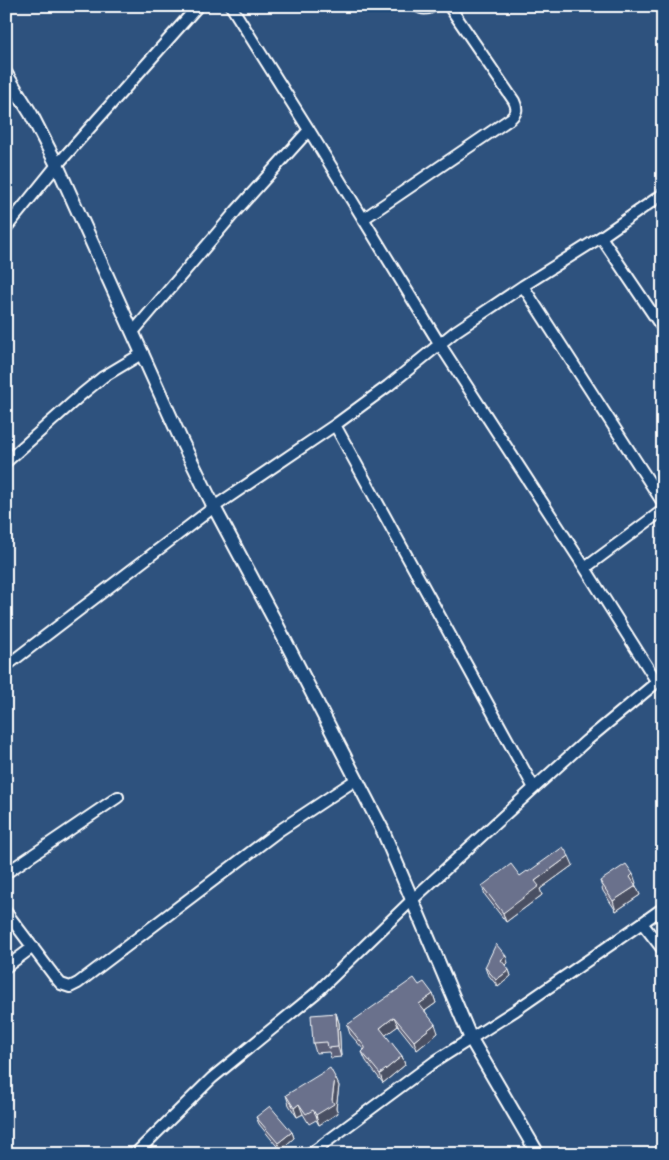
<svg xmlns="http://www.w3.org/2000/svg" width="669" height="1160" viewBox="0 0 669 1160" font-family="'Playpen Sans',sans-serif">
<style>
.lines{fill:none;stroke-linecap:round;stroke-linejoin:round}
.minor-casing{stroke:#fff;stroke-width:14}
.tertiary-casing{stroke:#fff;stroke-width:16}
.minor{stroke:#1f4a7a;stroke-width:10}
.tertiary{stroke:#1f4a7a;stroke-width:12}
.wall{fill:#5b6178;stroke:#fff}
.shaded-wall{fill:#4a4f62;stroke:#fff}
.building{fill:#6a718c;stroke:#fff}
</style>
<rect width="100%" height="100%" fill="#2e527e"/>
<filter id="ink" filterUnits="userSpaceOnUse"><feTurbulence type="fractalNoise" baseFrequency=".02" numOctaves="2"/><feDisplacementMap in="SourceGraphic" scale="10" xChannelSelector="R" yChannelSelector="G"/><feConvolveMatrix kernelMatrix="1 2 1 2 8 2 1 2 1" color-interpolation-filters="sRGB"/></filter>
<g filter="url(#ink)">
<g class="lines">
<defs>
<path id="minor" d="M231,6L309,130L439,343L585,568L657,682
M417,6C423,10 428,9 434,6
M363,219L510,119C517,113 518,109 514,101L449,6
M6,228L57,165L198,6
M601,237L663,329
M523,286L663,503
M133,332L236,211L309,130
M335,425L534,788
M6,462L82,394L103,377L143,353
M585,568L663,510
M6,666L214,507L335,425L388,386L456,331L523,286L601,237L663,194
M6,873L118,797
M6,912L55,977L61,984L70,987L78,983L280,830L357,779
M642,923L663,908
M6,967L33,947
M135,1154L212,1078L316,993L412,900L534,788L586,741L663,677
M310,1154L434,1062L516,1010L642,923L663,950"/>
<path id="tertiary" d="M6,74L31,114L57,165L182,442L214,507L275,621L383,831L471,1039L538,1154"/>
</defs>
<!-- minor casing -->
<use href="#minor" class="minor-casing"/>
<!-- tertiary casing -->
<use href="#tertiary" class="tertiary-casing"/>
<!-- minor -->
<use href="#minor" class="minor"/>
<!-- tertiary -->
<use href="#tertiary" class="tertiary"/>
</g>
<!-- wall -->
<path class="wall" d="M573,865L540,889L542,895L506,922L485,895L482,886L520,876L528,872Z
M600,881L636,883L635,884L640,895L616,911L603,891Z
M508,963L505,965L509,970L511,976L498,987L487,973L485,967Z
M419,985L433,994L436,1003L425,1011L438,1033L417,1050L398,1026L385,1035L402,1056L405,1065L383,1083L366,1061L362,1052L364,1050L350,1034L347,1025Z
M336,1013L339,1023L341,1057L331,1058L329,1052L316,1053L313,1043Z
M335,1077L339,1086L336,1108L338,1113L319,1125L316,1120L309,1124L303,1114L297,1117L289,1105L286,1095Z
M256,1117L292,1132L294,1138L280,1150L259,1124Z"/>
<!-- shaded-wall -->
<path class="shaded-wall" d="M569,856L573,865L540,889L542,895L506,922L503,913L535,881Z
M633,874L636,883L634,886L630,877Z
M636,886L640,895L616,911L613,901Z
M506,956L508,963L503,966L501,960Z
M509,970L511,976L498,987L496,980Z
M433,994L436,1003L422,1013L419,1004Z
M336,1013L339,1023L341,1057L338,1047Z
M394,1017L398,1026L383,1037L380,1028Z
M435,1024L438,1033L417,1050L414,1041Z
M402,1056L405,1065L383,1083L380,1074Z
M335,1077L339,1086L336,1108L338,1113L319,1125L316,1115L332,1100Z
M299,1104L303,1114L297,1117L294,1108Z
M292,1132L294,1138L280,1150L278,1143Z"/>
<!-- building -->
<path class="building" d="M563,847L569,856L535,881L539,886L503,913L482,886L511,864L520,876L527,871L528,872Z
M626,864L633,874L630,877L636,886L613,901L600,881Z
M496,944L506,956L501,960L509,970L496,980L485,967Z
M414,978L419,985L424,982L433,994L419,1004L435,1024L414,1041L394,1017L380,1028L402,1056L380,1074L362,1052L365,1049V1047L347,1025Z
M336,1013L338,1047L328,1048L327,1042L313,1043L311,1015Z
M330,1068L335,1077L332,1100L334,1104L316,1115L313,1110L306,1114L299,1104L294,1108L286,1095Z
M270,1106L292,1132L278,1143L256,1117Z"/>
</g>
<!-- margin -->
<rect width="669" height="1160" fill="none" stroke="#1f4a7a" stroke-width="25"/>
<rect x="12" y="12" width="644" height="1135" fill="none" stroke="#fff" stroke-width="2" filter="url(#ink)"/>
</svg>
